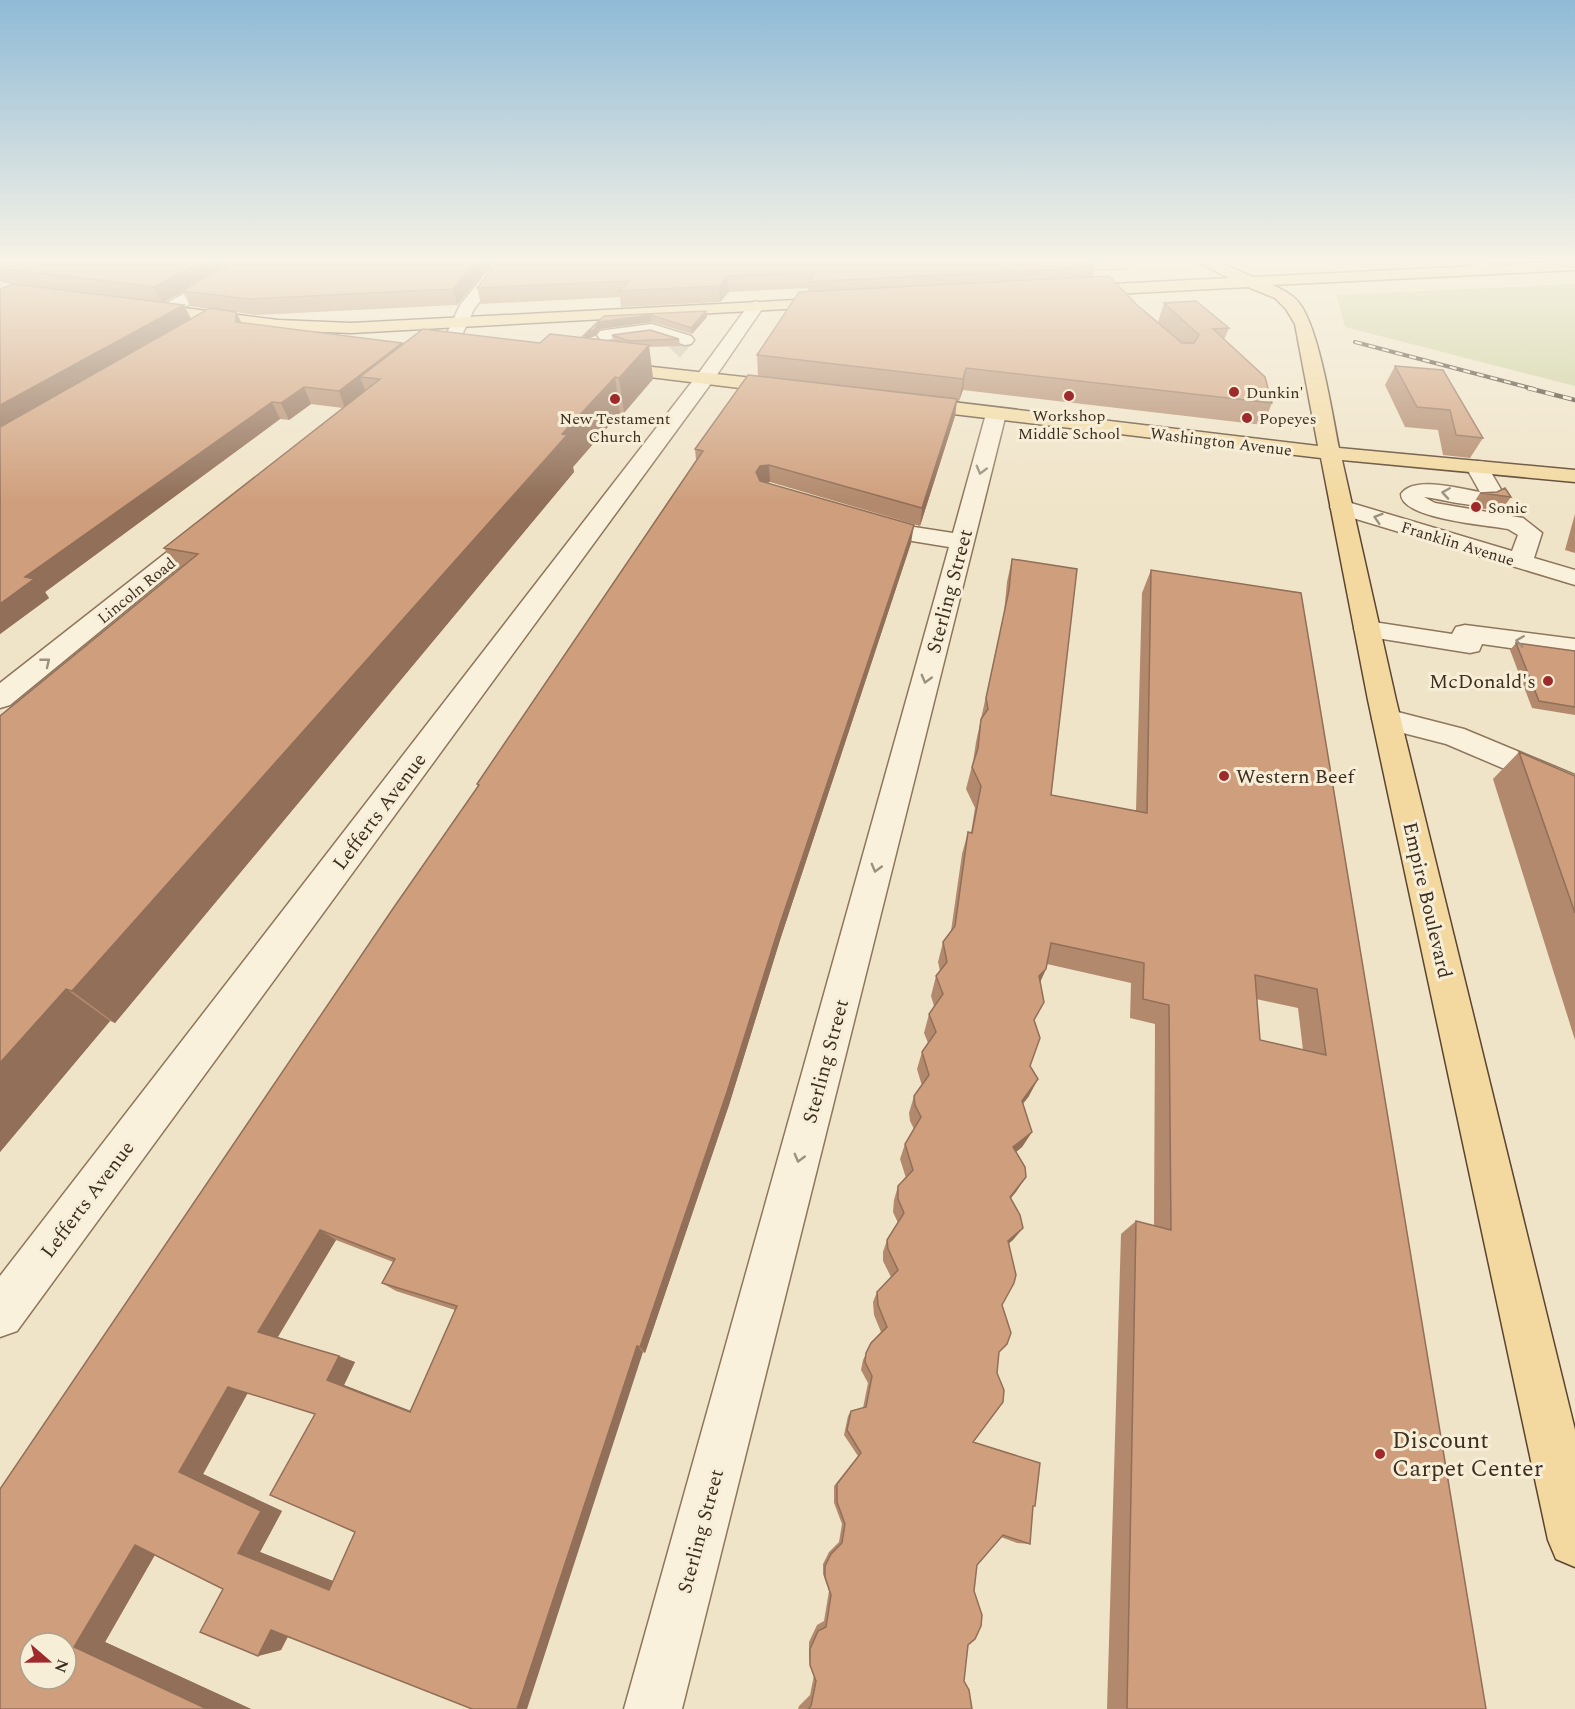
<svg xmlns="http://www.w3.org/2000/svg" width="1575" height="1709" viewBox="0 0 1575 1709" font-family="Spectral,serif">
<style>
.green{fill:#c9cf9b}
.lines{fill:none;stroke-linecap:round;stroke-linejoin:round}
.minor-tunnel{stroke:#ccc0a6;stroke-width:16;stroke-dasharray:16 8;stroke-linecap:butt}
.minor-casing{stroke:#8d765c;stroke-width:3}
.major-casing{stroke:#5b4430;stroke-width:3}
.minor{fill:#faf1dc;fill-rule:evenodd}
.major{fill:#f3d9a0;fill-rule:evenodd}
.rail-far1-casing{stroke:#3d2e20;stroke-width:4}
.rail-casing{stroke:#3d2e20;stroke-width:4.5}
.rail-far1{stroke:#f7eed8;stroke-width:2;stroke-dasharray:7;stroke-linecap:butt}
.rail{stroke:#f7eed8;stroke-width:3;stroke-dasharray:9;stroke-linecap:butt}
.wall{fill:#b2896c;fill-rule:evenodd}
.shaded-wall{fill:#916f58}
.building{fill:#cf9f7d;stroke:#916f58;stroke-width:1.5;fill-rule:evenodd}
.oneway{stroke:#9c907e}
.poi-dot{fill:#9e2a2b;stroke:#f7eed8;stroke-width:2}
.labels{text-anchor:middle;stroke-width:6;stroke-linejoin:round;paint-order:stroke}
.far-poi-label{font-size:16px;fill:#3d2e20;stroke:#f7eed8;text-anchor:start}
.far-street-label{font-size:16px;fill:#3d2e20;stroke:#f7eed8}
.street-label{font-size:20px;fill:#3d2e20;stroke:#f7eed8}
.poi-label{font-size:20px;fill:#3d2e20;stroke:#f7eed8;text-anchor:end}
.near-poi-label{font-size:24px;fill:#3d2e20;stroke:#f7eed8;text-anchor:start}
</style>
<rect width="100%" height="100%" fill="#f0e4c8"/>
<!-- green -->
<path class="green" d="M1575,284V386L1345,327L1336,295Z"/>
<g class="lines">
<!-- minor-tunnel -->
<path class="minor-tunnel" d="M674,352L685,340"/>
<defs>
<path id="minor" d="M244,261H263L171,315L165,316L157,311L159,307Z
M496,261H511L474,309L461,337L427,366H415L412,362L415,358L448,331L460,305Z
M1075,261H1131L1133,263L1125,268L1085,270L1080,268Z
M1466,261H1485L1495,269L1487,274Z
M756,301L764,306L712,382L17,1331L0,1337V1276L698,374L750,303Z
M652,324L691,336L694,340L691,344L685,345L651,334L606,340L600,339L597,335L600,331L606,330Z
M996,408L1003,410L1006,414L682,1709H624L949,547L912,541L862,527L859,522L862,517L870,515L914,527L953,533L986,414L989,410Z
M1477,461L1485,462L1503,493C1487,516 1448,499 1424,497L1435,503L1523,518L1542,533L1534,558L1575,570V585L1333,512L1330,507L1333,502L1341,500L1512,551L1518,535L1508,529C1488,525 1401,519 1401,494C1414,475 1460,489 1480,492L1466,467L1469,462Z
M207,525L215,527L219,532L215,537L10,705L0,708V683L199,527Z
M1367,621L1452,634L1456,627L1465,625L1575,639V657L1482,644L1479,651L1470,653L1358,635L1354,629L1358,623Z
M1386,709L1464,729L1575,775V799L1446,744L1376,726L1372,719L1376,712Z"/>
<path id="major" d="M1195,261H1216L1253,277L1575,261V270L1272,285C1283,290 1292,294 1299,303C1319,328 1332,413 1339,448L1575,470V482L1342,460L1396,700L1575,1430V1567L1556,1559L1548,1540L1368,700L1321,458L911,409L904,407L901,403L904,399L911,397L1318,446L1295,324L1286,309L1275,298L1248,287L1075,296L1067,291L1075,286L1229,278Z
M835,298L843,303L841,306L351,333L278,330L145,313L137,308L145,303L278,320L351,323Z
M607,362L788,382L795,384L797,388L795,392L788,394L601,371L598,367L601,363Z"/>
</defs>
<!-- minor casing -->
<use href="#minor" class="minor-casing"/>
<!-- major casing -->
<use href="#major" class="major-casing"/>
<!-- minor -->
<use href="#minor" class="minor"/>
<!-- major -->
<use href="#major" class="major"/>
<defs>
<path id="rail-far1" d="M1355,342L1534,389"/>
<path id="rail" d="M1528,388L1575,400"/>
</defs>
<!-- rail-far1 casing -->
<use href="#rail-far1" class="rail-far1-casing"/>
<!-- rail casing -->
<use href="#rail" class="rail-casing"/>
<!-- rail-far1 -->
<use href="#rail-far1" class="rail-far1"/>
<!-- rail -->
<use href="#rail" class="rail"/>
</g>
<!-- wall -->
<path class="wall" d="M0,261H494L457,305L256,315L237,312L241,323L402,343L403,344L540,343L582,337L604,316L706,311L707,317L692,334L652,322L600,329L595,336L589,338L613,341L612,335L679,339L680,346L649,347L653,379L624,413H620L573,467L574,472L115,1023L110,1021L0,1152V716L178,570L164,548L343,408L311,404L289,420L280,419L45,592L49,598L0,634L13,284L0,282ZM183,292L190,306L209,309L191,319L184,305L163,302Z
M498,261L1095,267L1092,277L1137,305L1158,322L1164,303L1229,328L1224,340L1272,403L1263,425L963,390L959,401H957L955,416L920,526L770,482L766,483L911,543L780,940L729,1105L645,1353L643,1352L288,1637L281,1650L258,1656L223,1589L155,1555L105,1642L251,1709H0L478,786L477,784L696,460L695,449L758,376L757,355L808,291V288L729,292L720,302L621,307L620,297L481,304L477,288ZM336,1240L393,1262L382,1283L396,1291L455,1310L410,1411L344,1385L355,1362L278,1337ZM248,1393L315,1414L355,1532L333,1581L260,1552L282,1511L203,1474Z
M1395,366L1483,438L1470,458L1443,455L1438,430L1405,427L1385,385Z
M1480,493L1511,497L1501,511L1471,507Z
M1575,514V553L1565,550Z
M1012,559L1051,795L1136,811L1142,593L1151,570L1301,593L1486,1709H1107L1121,1234L1136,1221L1154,1226L1155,1024L1130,1018L1131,983L1047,964L1046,969L1040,982L1034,1021L1030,1066L1029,1096L1023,1104L1032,1132L1022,1147L1016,1152L1026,1177L1011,1198L1023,1228L1008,1244L1002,1305L999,1352L973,1442L1033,1506L1030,1544L1017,1543L1001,1537L977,1565L964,1681L972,1709H798L799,1706L810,1695L814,1675L810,1665L809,1657V1642L817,1625L824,1621L829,1591L823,1574V1564L829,1552L839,1542L842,1524L834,1503V1486L858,1456L844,1435L848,1416L851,1411L863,1408L868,1383L861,1370L863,1360L871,1343L881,1332L874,1315L873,1302L877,1292L891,1277L883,1261V1252L887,1240L898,1223L893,1212L894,1200L898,1186L906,1178L900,1159L905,1144L914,1129L910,1121L909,1113L914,1096L922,1086L917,1069L922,1052L928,1043L924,1033L929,1014L934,1006L931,996L936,976L940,971L938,962L943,942L951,931L962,854L968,832L971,833L975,808L966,789L973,762L976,742L1004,613L1007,582ZM1256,999L1298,1008L1303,1050L1260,1040Z
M1516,643L1575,651V715L1532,708L1510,650Z
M1519,752L1575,776V1040L1493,779Z"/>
<!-- shaded-wall -->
<path class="shaded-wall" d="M203,261H238L182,291L183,292L162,303L154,287Z
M477,261H494L457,305L453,289Z
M728,276L729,292L720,302L719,286Z
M184,305L192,321L0,429V405Z
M706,311L707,317L692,334L691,328Z
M236,312L244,328L236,322Z
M651,315L652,322L600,329L595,336L589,338L586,342L585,335L588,331L599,322Z
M402,343L408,360L360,377L366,393L345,409L339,391Z
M649,345L653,379L624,413L619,378Z
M966,368L963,390L959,401L963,379Z
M615,377L620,413L573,467L574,472L115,1023L72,991L562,434Z
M304,387L311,404L289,420L281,403Z
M957,399L955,416L920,526L922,508Z
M272,402L280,419L45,592L49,598L0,634V604L25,577Z
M769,465L770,482L760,484L756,472L760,466Z
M914,525L911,543L780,940L729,1105L645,1353L640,1347L780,924Z
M1046,969L1037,989L1039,976Z
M66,989L110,1021L0,1152V1063Z
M1038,1079L1029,1096L1012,1117L1022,1101Z
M1032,1132L1022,1147L1004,1162L1013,1147Z
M1026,1177L1016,1192L1001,1210L1010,1197Z
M1023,1228L1013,1240L998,1253L1008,1241Z
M320,1230L336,1240L277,1338L258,1332Z
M637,1346L643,1352L527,1709H517Z
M339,1356L355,1362L344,1385L424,1416L410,1412L327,1380Z
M228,1387L248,1392L203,1474L282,1511L260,1552L348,1587L329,1590L238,1553L179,1472Z
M161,1544L105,1642L251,1709H207L74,1647L135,1545Z
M293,1625L281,1650L258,1656L271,1630Z"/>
<!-- building -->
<path class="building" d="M0,261H203L154,287L0,268Z
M234,261H477L453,289L249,299L182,291Z
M498,261H1089L1095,267L809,282L815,272L728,276L719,286L619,291L630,281L477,288Z
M1109,276L1137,305L1182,343H1194L1199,335L1164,303L1196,301L1229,328L1213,329L1265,377L1272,403L966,368L963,379L757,355L799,292Z
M14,284L184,305L0,405V289Z
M210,308L236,312V322L402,343L339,391L304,387L281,403L272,402L25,577L34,579L0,604V427Z
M706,311L691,328L651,315L599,322L594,330L588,331L585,335L586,338L582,337L604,316Z
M423,329L540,343L550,334L649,345L619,378L615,377L562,434L567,435L72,991L66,989L0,1063V716L198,554L164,548L380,379L360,377Z
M650,330L679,339L629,341L612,335Z
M1395,366L1443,370L1483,438L1456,435L1450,410L1417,407Z
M748,375L957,399L922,508L769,465L760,466L756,472L760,481L914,525L780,924L727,1092L640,1347L637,1346L517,1709H472L271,1630L258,1656L200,1632L223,1589L135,1545L74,1647L207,1709H0V1489L392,910L479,785L477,784L703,451L695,449ZM320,1230L395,1259L382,1283L457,1306L410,1412L327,1380L339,1356L258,1332ZM228,1387L315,1414L270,1495L355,1532L329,1590L238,1553L261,1511L179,1472ZM30,1643H66V1679H30Z
M1505,488L1511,497L1480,493L1497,492Z
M1012,559L1077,569L1051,795L1147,813L1151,570L1301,593L1486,1709H1127L1136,1221L1171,1230L1169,1005L1143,999L1144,963L1051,943L1046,969L1039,976L1044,1002L1034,1020L1040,1038L1030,1066L1038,1079L1022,1101L1032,1132L1013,1147L1025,1167L1026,1177L1010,1197L1020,1215L1023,1228L1008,1241L1016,1275L1014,1283L1002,1305L1011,1333L1007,1344L999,1352L997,1373L1004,1390L1003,1402L973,1442L1040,1463L1035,1506H1033L1030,1544L1003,1535L977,1565L974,1591L982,1615L981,1626L975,1639L968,1645L964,1681L969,1690L972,1709H808L811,1706L816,1681L810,1665V1649L818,1631L826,1627L831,1595L825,1577V1566L831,1554L842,1543L845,1524L837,1502V1484L861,1453L847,1430L851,1411L866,1407L872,1376L865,1362L866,1353L871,1343L887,1327L878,1305L877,1292L898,1270L888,1249L887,1240L904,1213L898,1199V1186L913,1170L905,1144L921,1117L915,1105L914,1096L929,1075L922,1052L936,1032L929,1014L943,994L936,976L947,962L943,942L955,926L968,832L972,833L981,786L972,767L978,748L981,719L988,709L986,698L1009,590ZM1255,975L1317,989L1326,1055L1260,1040Z
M1516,643L1575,651V707L1539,701Z
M1519,752L1575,776V913Z"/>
<!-- one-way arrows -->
<defs><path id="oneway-chevron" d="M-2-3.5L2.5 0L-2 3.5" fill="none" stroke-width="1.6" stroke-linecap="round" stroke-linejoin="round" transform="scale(1.5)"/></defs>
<g class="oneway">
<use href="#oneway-chevron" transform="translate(981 470) rotate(105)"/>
<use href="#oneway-chevron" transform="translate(1446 493) rotate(-171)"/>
<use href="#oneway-chevron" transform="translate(1378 518) rotate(-163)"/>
<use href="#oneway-chevron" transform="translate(1520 641) rotate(-172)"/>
<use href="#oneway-chevron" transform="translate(46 662) rotate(-39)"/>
<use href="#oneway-chevron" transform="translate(926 679) rotate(105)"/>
<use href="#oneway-chevron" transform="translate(876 868) rotate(105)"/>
<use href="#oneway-chevron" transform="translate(799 1158) rotate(105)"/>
</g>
<!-- sky -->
<linearGradient id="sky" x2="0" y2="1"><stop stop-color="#8fbad6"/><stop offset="0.52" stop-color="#f8f3e6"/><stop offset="1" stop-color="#f8f3e6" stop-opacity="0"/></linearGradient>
<rect width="1575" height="501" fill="url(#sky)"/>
<!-- markers -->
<g class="poi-dot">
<circle cx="1234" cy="392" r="6"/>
<circle cx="1069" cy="396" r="6"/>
<circle cx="615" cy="399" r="6"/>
<circle cx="1247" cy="418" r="6"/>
<circle cx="1476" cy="507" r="6"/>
<circle cx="1548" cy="681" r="6"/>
<circle cx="1224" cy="776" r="6"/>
<circle cx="1380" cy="1454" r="6"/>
</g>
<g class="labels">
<!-- far-poi labels -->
<g class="far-poi-label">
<text x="1246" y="398">Dunkin'</text>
<text x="1069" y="421" text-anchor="middle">Workshop<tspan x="1069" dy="18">Middle School</tspan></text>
<text x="615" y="424" text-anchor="middle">New Testament<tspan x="615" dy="18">Church</tspan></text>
<text x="1259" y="424">Popeyes</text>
<text x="1488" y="513">Sonic</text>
</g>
<!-- far-street labels -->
<g class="far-street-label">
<text transform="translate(1221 441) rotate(7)" y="6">Washington Avenue</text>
<text transform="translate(1458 543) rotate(17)" y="6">Franklin Avenue</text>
<text transform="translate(136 590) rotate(-39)" y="6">Lincoln Road</text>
</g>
<!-- street labels -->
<g class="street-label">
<text transform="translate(949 591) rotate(-75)" y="7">Sterling Street</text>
<text transform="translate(379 811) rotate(-53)" y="7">Lefferts Avenue</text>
<text transform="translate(1428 900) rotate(77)" y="7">Empire Boulevard</text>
<text transform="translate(825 1061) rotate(-75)" y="7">Sterling Street</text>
<text transform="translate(87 1199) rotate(-53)" y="7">Lefferts Avenue</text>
<text transform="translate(700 1531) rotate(-75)" y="7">Sterling Street</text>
</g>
<!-- poi labels -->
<g class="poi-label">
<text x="1536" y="688">McDonald's</text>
<text x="1236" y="783" text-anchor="start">Western Beef</text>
</g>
<!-- near-poi labels -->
<g class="near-poi-label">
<text x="1392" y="1448">Discount<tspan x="1392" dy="28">Carpet Center</tspan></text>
</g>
</g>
<!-- north arrow -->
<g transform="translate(48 1661) rotate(110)"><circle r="28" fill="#f7eed8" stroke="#ada18e" stroke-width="1.5"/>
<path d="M0-4.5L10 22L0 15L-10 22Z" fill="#9e2a2b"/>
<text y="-9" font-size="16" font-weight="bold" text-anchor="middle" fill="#3d2e20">N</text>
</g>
</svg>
